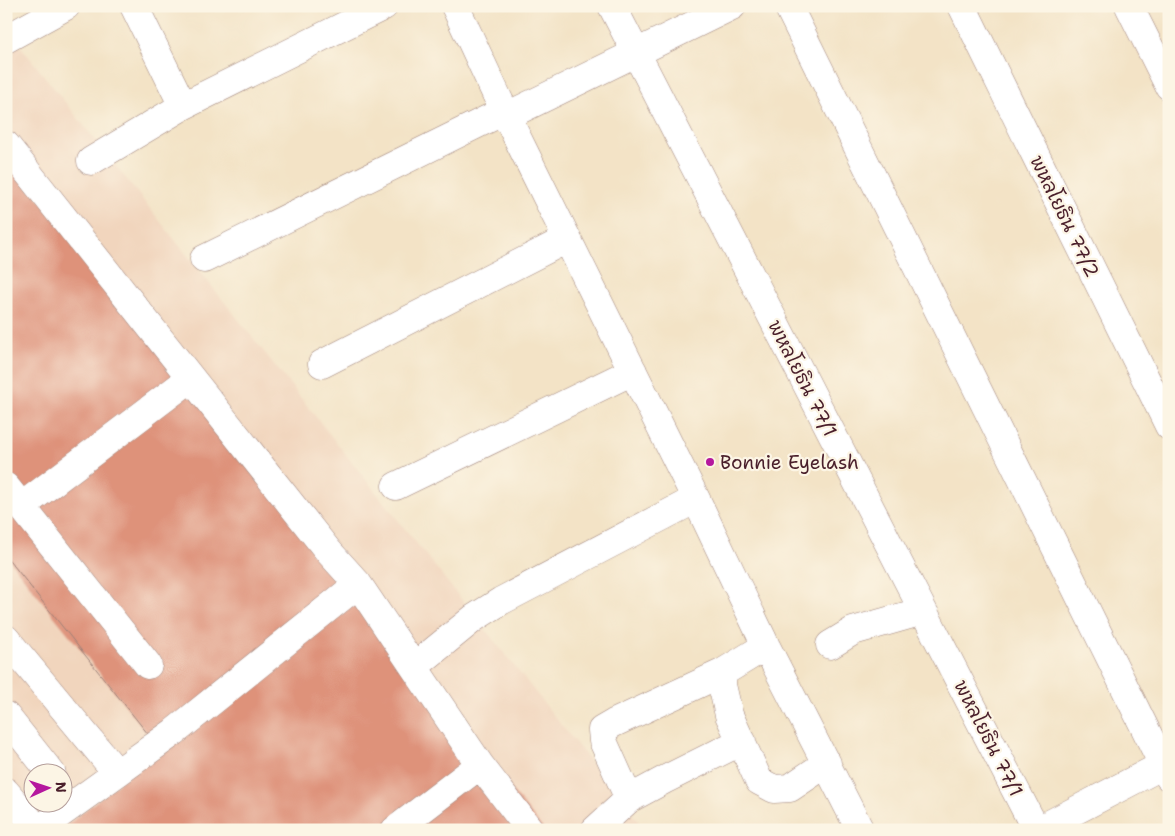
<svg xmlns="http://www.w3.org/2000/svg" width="1175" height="836" viewBox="0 0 1175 836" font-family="'Shantell Sans','Playpen Sans Thai',sans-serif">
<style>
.built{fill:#f1d5bd;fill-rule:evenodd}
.building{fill:#de927a}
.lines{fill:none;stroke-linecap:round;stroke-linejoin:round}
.minor-casing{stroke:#9e8178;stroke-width:29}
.minor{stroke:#fff;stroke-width:28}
.poi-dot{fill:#b5179e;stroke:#fcf5e5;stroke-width:2}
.labels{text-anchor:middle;stroke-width:4.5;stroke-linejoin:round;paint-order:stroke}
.street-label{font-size:19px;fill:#4a1f2b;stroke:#fcf5e5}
.poi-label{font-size:19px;fill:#4a1f2b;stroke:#fcf5e5;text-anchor:start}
</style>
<rect width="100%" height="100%" fill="#fcf5e5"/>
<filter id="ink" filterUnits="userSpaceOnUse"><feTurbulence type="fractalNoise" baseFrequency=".02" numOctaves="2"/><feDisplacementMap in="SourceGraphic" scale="10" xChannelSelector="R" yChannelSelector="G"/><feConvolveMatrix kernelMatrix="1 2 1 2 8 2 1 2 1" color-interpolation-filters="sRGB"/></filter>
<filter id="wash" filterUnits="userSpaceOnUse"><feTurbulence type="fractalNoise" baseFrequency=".0096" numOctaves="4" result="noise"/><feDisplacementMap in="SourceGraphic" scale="20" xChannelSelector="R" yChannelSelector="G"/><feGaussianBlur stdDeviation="1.12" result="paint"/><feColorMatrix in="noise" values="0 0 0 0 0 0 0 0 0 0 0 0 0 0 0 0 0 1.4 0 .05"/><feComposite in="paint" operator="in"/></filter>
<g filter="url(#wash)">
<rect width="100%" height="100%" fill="#f3e3c6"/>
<!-- built -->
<path class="built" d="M6,28L645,830H6ZM32,774H62V804H32Z"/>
<g id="blocks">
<!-- building -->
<path class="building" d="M6,157L544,830H61L160,749L6,556Z"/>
</g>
</g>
<g filter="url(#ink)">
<use href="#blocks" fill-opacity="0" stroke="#9e8178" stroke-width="1"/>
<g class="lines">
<defs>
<path id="minor" d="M134,6L183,106
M455,6L504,111L696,499L766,646L860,830
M612,6L1036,830
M788,6L1169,777
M962,6L1169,426
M1129,6L1169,86
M6,39L66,6
M507,116L732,6
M6,145L329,552L358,584L480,765L530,830
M91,161L183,106L384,6
M204,259L504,111
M322,364L567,239
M396,486L633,371
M6,487L148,665
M22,506L191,378
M6,639L117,773
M830,645L853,631L923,611
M766,646L722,673V685L729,715L759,781L774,789L790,788L827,763
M414,667L474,618L501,601L696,499
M722,673L614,723L602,730L603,741L629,799L666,779L742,741
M6,716L52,774
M6,792L38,830
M38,830L174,732L358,584
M395,830L480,765
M595,830L629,799
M1038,830L1169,762"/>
</defs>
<!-- minor casing -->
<use href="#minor" class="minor-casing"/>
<!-- minor -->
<use href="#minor" class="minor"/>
</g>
</g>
<!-- markers -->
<circle class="poi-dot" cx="710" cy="462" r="5"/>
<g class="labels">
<!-- street labels -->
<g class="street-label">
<text transform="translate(1065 216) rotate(64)" y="7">พหลโยธิน 77/2</text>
<text transform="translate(803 378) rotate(63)" y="7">พหลโยธิน 77/1</text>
<text transform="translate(989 738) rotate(63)" y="7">พหลโยธิน 77/1</text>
</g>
<!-- poi labels -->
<g class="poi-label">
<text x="720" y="469">Bonnie Eyelash</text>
</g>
</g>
<!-- margin -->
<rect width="1175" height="836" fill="none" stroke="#fcf5e5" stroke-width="25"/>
<!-- north arrow -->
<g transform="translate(48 788) rotate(87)"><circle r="24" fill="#fcf5e5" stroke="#b59f9b"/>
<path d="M0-4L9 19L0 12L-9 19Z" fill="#b5179e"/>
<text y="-8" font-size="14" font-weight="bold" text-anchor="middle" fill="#4a1f2b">N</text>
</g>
</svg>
